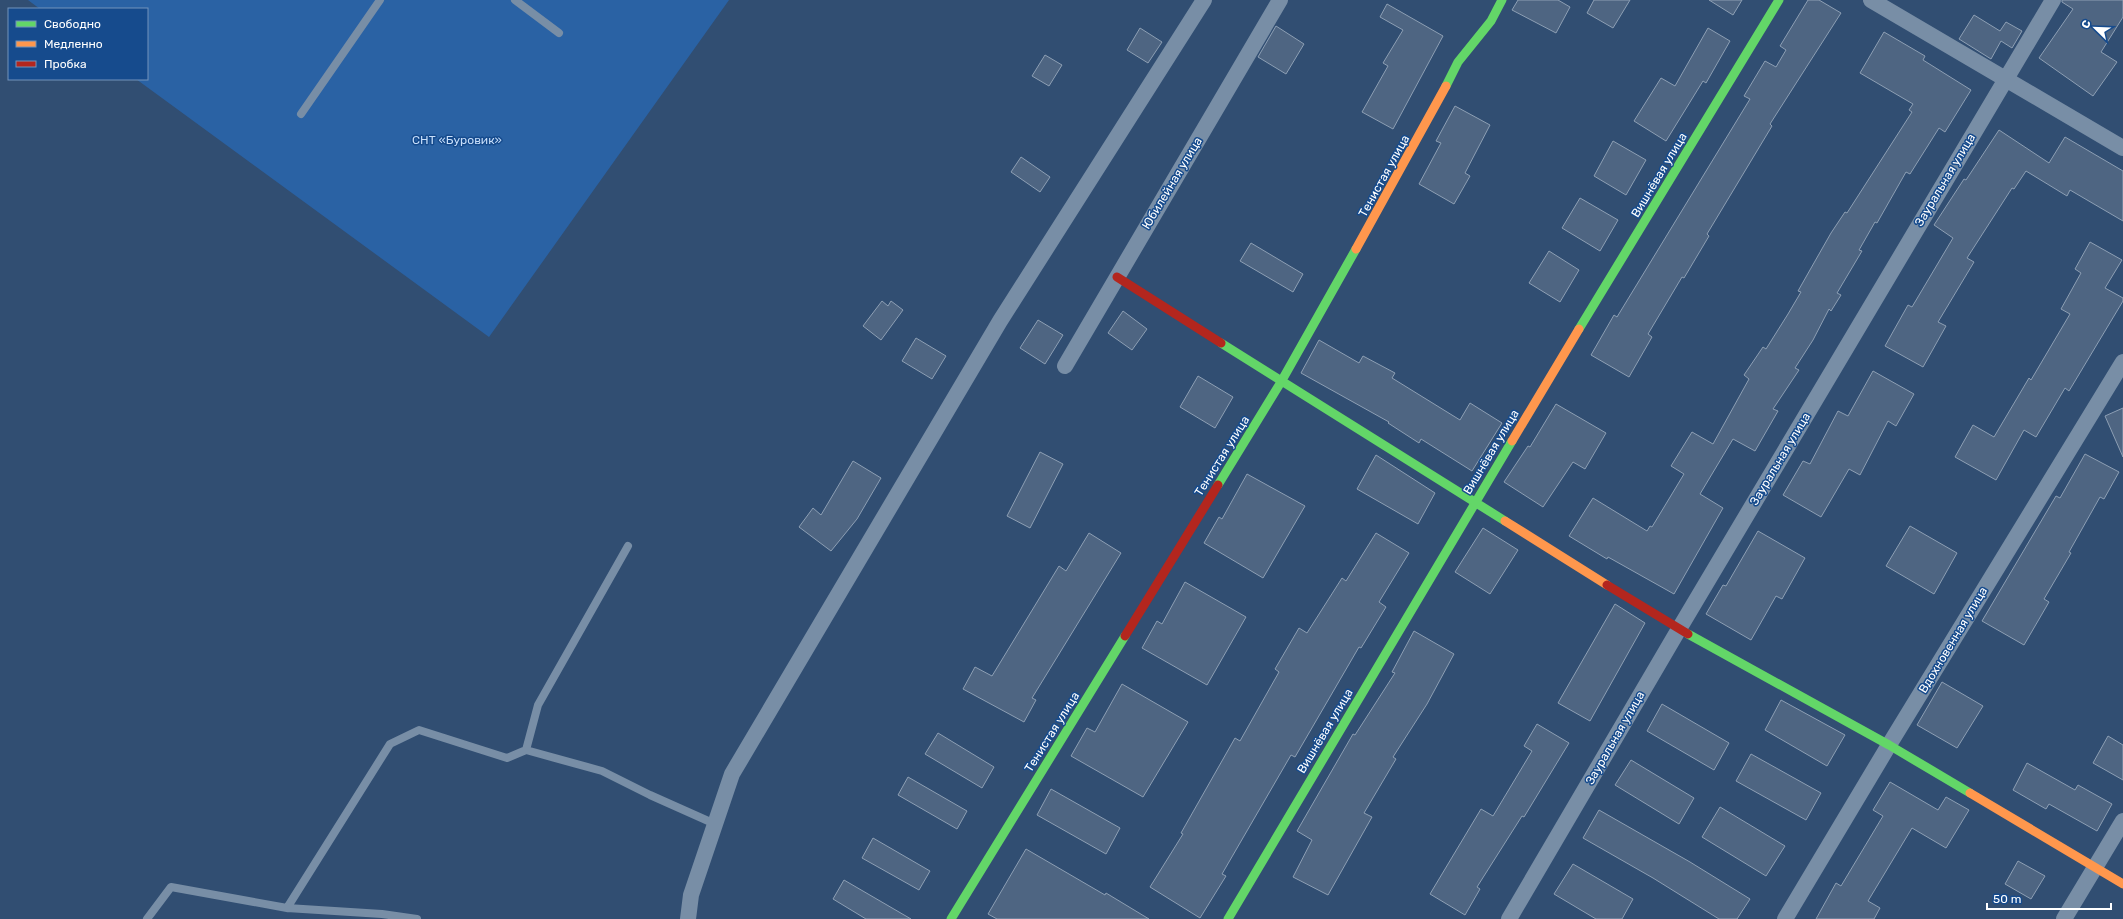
<svg xmlns="http://www.w3.org/2000/svg" width="2123" height="919" viewBox="0 0 2123 919" font-family="Rubik,sans-serif">
<style>
.green{fill:#2a62a4}
.building{fill:#4e6582;stroke:#8d9fb4}
.lines{fill:none;stroke-linecap:round;stroke-linejoin:round}
.lane{stroke:#788ea6;stroke-width:8}
.street{stroke:#788ea6;stroke-width:16}
.fast{stroke:#63d668;stroke-width:9}
.slow{stroke:#ff974d;stroke-width:9}
.jam{stroke:#b3261e;stroke-width:9}
.labels{text-anchor:middle;stroke-width:3;stroke-linejoin:round;paint-order:stroke}
.park-label{font-size:12px;fill:#c8dffb;stroke:#164b8d}
.street-label{font-size:12px;fill:#fff;stroke:#164b8d}
</style>
<rect width="100%" height="100%" fill="#314e72"/>
<!-- green -->
<path class="green" d="M28,0H729L489,337L136,79H147V9H40Z"/>
<!-- building -->
<path class="building" d="M1518,0H1558L1570,7L1556,33L1512,10Z
M1594,0H1630L1613,28L1587,13Z
M1709,0H1742L1733,15Z
M1808,0H1819L1841,13L1770,124L1772,126L1707,234L1709,236L1684,278L1682,277L1648,334L1652,337L1629,377L1591,355L1614,315L1617,317L1750,99L1744,96L1765,61L1776,67L1786,50L1780,46Z
M2062,0H2123V17L2101,52L2117,62L2093,96L2039,58L2073,9L2062,2Z
M1387,4L1443,36L1393,129L1362,112L1388,66L1383,63L1403,30L1380,17Z
M1974,15L2000,31L2006,22L2022,31L2012,48L2001,41L1991,59L1959,39Z
M1276,26L1304,44L1286,74L1258,57Z
M1140,28L1162,42L1148,63L1127,50Z
M1708,28L1730,41L1706,83L1703,81L1666,141L1634,121L1661,78L1675,86Z
M1884,32L1925,56L1923,60L1971,90L1945,132L1939,128L1910,174L1906,172L1877,223L1875,222L1859,250L1862,251L1837,293L1841,295L1831,311L1829,309L1813,340L1795,368L1799,370L1773,409L1778,411L1755,451L1733,439L1700,494L1723,508L1674,594L1608,557L1607,559L1569,536L1593,498L1647,531L1650,526L1652,527L1684,474L1671,466L1692,432L1713,444L1749,379L1744,375L1763,347L1766,349L1788,314L1801,292L1798,291L1831,233L1845,212L1847,213L1912,112L1909,110L1913,104L1860,73Z
M1045,55L1062,65L1049,86L1032,76Z
M1455,106L1490,125L1465,173L1470,176L1454,204L1419,184L1441,143L1436,141Z
M1999,130L2049,163L2065,137L2123,171V221L2070,190L2067,196L2026,171L2014,189L2012,188L1967,258L1974,262L1938,322L1946,326L1923,367L1885,346L1908,305L1912,307L1953,238L1934,225L1964,179L1966,180Z
M1613,141L1646,160L1626,195L1594,176Z
M1021,157L1050,177L1040,192L1011,172Z
M1580,198L1618,220L1600,251L1562,228Z
M2090,242L2122,260L2105,288L2123,298V301L2069,391L2065,388L2036,437L2024,430L1996,480L1955,457L1973,425L1994,437L2029,378L2031,380L2070,314L2061,309L2081,273L2075,269Z
M1251,243L1303,274L1293,292L1240,261Z
M1549,251L1579,270L1560,302L1529,283Z
M882,301L888,306L891,301L903,310L881,340L863,326Z
M1123,311L1147,329L1132,350L1108,333Z
M1038,320L1063,335L1045,364L1020,348Z
M916,338L946,356L932,379L902,361Z
M1319,340L1359,363L1363,356L1395,373L1392,378L1460,420L1470,403L1502,423L1472,471L1421,439L1419,443L1388,423L1389,422L1301,373Z
M1873,371L1914,394L1896,426L1888,421L1860,475L1849,469L1821,517L1783,495L1803,461L1810,464L1838,411L1848,416Z
M1198,376L1233,397L1215,428L1180,407Z
M1556,404L1606,433L1585,469L1573,462L1543,507L1504,482L1528,446L1530,447Z
M2123,408V457L2105,416Z
M1040,452L1063,464L1030,528L1007,516Z
M2085,454L2119,472L2104,499L2100,497L2069,552L2071,553L2044,599L2049,602L2024,645L1982,621L2056,496L2060,498Z
M1376,455L1435,493L1418,524L1357,489Z
M853,461L881,478L857,519L831,551L799,527L813,508L821,515Z
M1247,474L1305,506L1263,578L1204,543L1219,517L1222,519Z
M1910,526L1957,553L1934,594L1886,566Z
M1483,528L1518,550L1490,594L1455,572Z
M1758,531L1805,558L1782,599L1776,596L1751,640L1706,614L1723,585L1726,586Z
M1089,533L1121,553L1032,698L1036,700L1024,722L963,689L975,667L992,676L1059,566L1066,571Z
M1376,533L1409,553L1379,602L1386,607L1361,648L1359,647L1295,757L1291,755L1222,874L1226,876L1200,918L1150,887L1183,834L1181,833L1235,738L1240,741L1279,672L1275,669L1299,628L1307,633L1342,578L1346,581Z
M1185,582L1246,617L1207,685L1142,648L1157,621L1162,624Z
M1615,604L1645,623L1590,721L1558,703Z
M1414,631L1454,654L1427,704L1393,757L1396,759L1364,813L1372,817L1328,895L1293,877L1312,840L1297,831L1353,734L1355,735L1395,673L1392,672Z
M1942,682L1983,706L1957,748L1917,725Z
M1122,684L1188,722L1143,797L1071,756L1087,728L1095,732Z
M1781,700L1845,735L1827,766L1765,730Z
M1662,704L1729,743L1714,770L1647,731Z
M1537,724L1569,743L1524,817L1522,816L1477,887L1480,889L1465,915L1430,894L1481,809L1493,816L1532,751L1524,746Z
M938,733L994,767L982,788L925,754Z
M2108,736L2123,745V780L2093,763Z
M1751,754L1821,793L1806,820L1736,781Z
M1631,760L1694,798L1679,824L1615,785Z
M2027,763L2075,790L2078,785L2112,804L2097,831L2049,804L2046,809L2013,790Z
M908,777L967,811L957,829L898,795Z
M1890,782L1938,810L1946,797L1969,810L1946,848L1912,828L1868,901L1880,908L1874,919H1816L1836,883L1841,886L1883,816L1873,810Z
M1051,789L1120,828L1106,854L1037,815Z
M1720,807L1785,846L1766,876L1702,837Z
M1599,810L1690,862L1750,899L1737,919H1719L1653,878L1583,838Z
M873,838L930,871L919,890L862,858Z
M1026,849L1105,895L1106,893L1149,919H997L988,914Z
M2018,861L2045,876L2031,899L2005,884Z
M1573,864L1633,899L1622,919H1596L1554,894Z
M844,880L911,919H866L833,899Z"/>
<g class="lines">
<!-- lane -->
<path class="lane" d="M515,0L559,33
M301,114L380,0
M526,750L538,705L628,546
M287,908L390,744L419,730L507,758L526,750L602,771L650,795L715,824
M147,919L171,887L287,908L382,914L417,919"/>
<!-- street -->
<path class="street" d="M1871,0L2123,148
M1065,366L1280,0
M688,919L691,895L732,774L1000,321L1204,0
M1509,919L1679,629L2053,0
M1785,919L1889,745L2123,362
M2064,919L2123,821"/>
<!-- fast -->
<path class="fast" d="M1446,86L1458,62L1491,21L1502,0
M1579,329L1779,0
M1221,343L1505,521
M1218,485L1281,382L1356,249
M1688,634L1889,745L1970,793
M951,919L1125,636
M1228,919L1512,441"/>
<!-- slow -->
<path class="slow" d="M1356,249L1446,86
M1512,441L1579,329
M1505,521L1607,585
M1970,793L2123,884"/>
<!-- jam -->
<path class="jam" d="M1117,277L1221,343
M1607,585L1688,634
M1125,636L1218,485"/>
</g>
<g class="labels">
<!-- park labels -->
<g class="park-label">
<text x="457" y="144">СНТ «Буровик»</text>
</g>
<!-- street labels -->
<g class="street-label">
<text transform="translate(1659 175) rotate(-59)" y="4">Вишнёвая улица</text>
<text transform="translate(1384 176) rotate(-61)" y="4">Тенистая улица</text>
<text transform="translate(1945 180) rotate(-59)" y="4">Зауральная улица</text>
<text transform="translate(1172 183) rotate(-59)" y="4">Юбилейная улица</text>
<text transform="translate(1491 452) rotate(-59)" y="4">Вишнёвая улица</text>
<text transform="translate(1222 456) rotate(-58)" y="4">Тенистая улица</text>
<text transform="translate(1780 459) rotate(-59)" y="4">Зауральная улица</text>
<text transform="translate(1953 640) rotate(-59)" y="4">Вдохновенная улица</text>
<text transform="translate(1325 731) rotate(-59)" y="4">Вишнёвая улица</text>
<text transform="translate(1052 732) rotate(-58)" y="4">Тенистая улица</text>
<text transform="translate(1615 738) rotate(-60)" y="4">Зауральная улица</text>
</g>
</g>
<!-- legend -->
<rect x="8" y="8" width="140" height="72" fill="#164b8d" stroke="#7393bb"/>
<rect x="16" y="21" width="20" height="6" fill="#63d668" stroke="#7393bb"/>
<text x="44" y="28" font-size="12" fill="#ffffff">Свободно</text>
<rect x="16" y="41" width="20" height="6" fill="#ff974d" stroke="#7393bb"/>
<text x="44" y="48" font-size="12" fill="#ffffff">Медленно</text>
<rect x="16" y="61" width="20" height="6" fill="#b3261e" stroke="#7393bb"/>
<text x="44" y="68" font-size="12" fill="#ffffff">Пробка</text>
<!-- north arrow -->
<g transform="translate(2095 28) rotate(293)" stroke="#164b8d" stroke-width="3" paint-order="stroke">
<path d="M0-3L7 15L0 10L-7 15Z" fill="#ffffff"/>
<text y="-6" font-size="11" font-weight="bold" text-anchor="middle" fill="#ffffff">С</text>
</g>
<!-- scale -->
<path d="M1987 903v6h124v-6" fill="none" stroke="#ffffff" stroke-width="2"/>
<text x="1993" y="903" font-size="12" fill="#ffffff" stroke="#164b8d" stroke-width="3" paint-order="stroke">50 m</text>
</svg>
